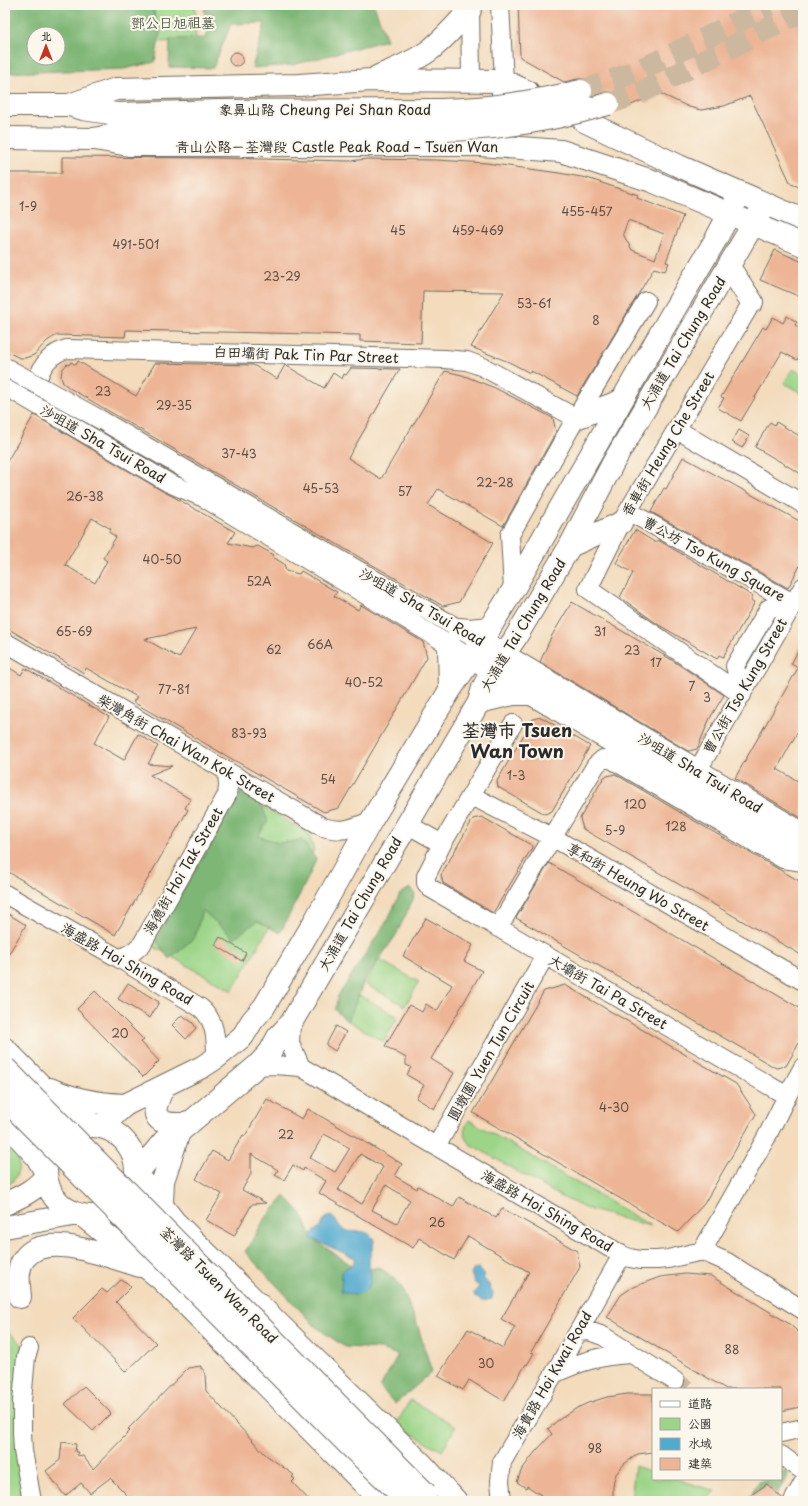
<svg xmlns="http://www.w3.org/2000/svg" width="808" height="1506" viewBox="0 0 808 1506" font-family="'Playpen Sans','LXGW WenKai TC',sans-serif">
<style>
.green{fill:#9cd588;stroke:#64805a}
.forest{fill:#7db674;stroke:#547050;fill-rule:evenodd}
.water{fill:#52aacf;stroke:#3e6a7d}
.pier{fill:#f3dbbc}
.building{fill:#edb595;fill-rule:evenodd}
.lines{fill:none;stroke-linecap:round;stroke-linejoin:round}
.minor-tunnel{stroke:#cbb89f;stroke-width:18;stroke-dasharray:18 9;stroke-linecap:butt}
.highway-tunnel{stroke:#cbb89f;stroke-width:22;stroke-dasharray:22 11;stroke-linecap:butt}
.minor-casing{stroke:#71695e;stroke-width:20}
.major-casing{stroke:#71695e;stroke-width:24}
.highway-casing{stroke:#71695e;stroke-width:24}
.minor{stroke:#fff;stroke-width:18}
.major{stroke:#fff;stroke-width:22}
.highway{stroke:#fff;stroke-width:22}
.minor-bridge-casing{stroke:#71695e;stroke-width:20;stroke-linecap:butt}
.highway-bridge-casing{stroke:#71695e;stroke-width:24;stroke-linecap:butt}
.minor-bridge{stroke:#fff;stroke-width:18}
.highway-bridge{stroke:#fff;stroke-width:22}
.labels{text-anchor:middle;stroke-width:4;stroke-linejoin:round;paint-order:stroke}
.number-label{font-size:12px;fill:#5c4e46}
.park-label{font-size:14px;fill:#4d5e47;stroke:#fbf7ec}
.street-label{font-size:14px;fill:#2b2b2b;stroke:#fbf7ec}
.district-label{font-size:18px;font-weight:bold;fill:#2b2b2b;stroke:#fbf7ec}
</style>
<rect width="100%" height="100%" fill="#fbf7ec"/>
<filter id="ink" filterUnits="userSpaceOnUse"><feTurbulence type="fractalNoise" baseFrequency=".025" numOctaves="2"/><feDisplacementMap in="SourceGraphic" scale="8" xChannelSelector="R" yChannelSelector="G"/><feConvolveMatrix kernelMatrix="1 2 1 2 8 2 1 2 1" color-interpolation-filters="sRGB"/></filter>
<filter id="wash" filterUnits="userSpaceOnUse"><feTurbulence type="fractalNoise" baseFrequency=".012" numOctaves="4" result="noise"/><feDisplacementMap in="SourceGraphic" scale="16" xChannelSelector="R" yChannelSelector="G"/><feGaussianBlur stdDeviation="0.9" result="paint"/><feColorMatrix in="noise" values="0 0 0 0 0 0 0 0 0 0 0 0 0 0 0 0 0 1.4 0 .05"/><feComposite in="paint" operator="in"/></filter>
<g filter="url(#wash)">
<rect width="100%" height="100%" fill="#f3dbbc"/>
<!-- green -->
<path class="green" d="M154,5H195L196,41L155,42Z
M793,369L803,375V394L784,383Z
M240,793L309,834L314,850L232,991L151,945Z
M379,960L419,982L405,1006L365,984Z
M359,995L398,1017L384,1042L345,1019Z
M469,1120L651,1226L615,1217L585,1208L558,1195L470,1144C462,1137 463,1130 469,1120Z
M5,1134C8,1138 13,1142 15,1147C22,1162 20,1178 5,1188Z
M8,1331L24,1346L26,1501H5V1333Z
M410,1400L456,1426L442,1451L396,1425Z
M635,1466L653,1472V1479H676L715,1491L705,1501H631Z"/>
<!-- forest -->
<path class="forest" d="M5,5H151L160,33L155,62L124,69L5,73ZM34,34H58V58H34Z
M204,5H374L387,40L292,65L252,68L265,23L231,24L213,68L169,67L170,39L207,38Z
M243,789L258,797L268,821L258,836L279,843L302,840L316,859L310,874L280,933L257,921L234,938L202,910L195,937L169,959L155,938Z
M410,888L415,895L396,935L364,981L348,1022L335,1010L338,996L388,919L400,894Z
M285,1196L302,1214L313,1239L360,1271L380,1267L400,1284L417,1324L432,1372L395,1404L380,1387L398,1355L381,1349L345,1347L316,1327L245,1252L264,1220Z
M781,1472H787L788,1476L777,1493L767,1484L752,1494C757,1477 766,1479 781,1479Z"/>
<!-- water -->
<path class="water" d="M330,1216C338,1219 338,1229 347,1231C357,1233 368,1228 374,1240C374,1247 370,1253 369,1261C368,1268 372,1273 371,1280C369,1295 352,1296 341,1291L342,1272L346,1268L352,1265L355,1259L353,1257L310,1238C312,1232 315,1231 319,1228C324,1224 320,1220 330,1216Z
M479,1268L485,1276L483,1278L490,1286L489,1289L493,1293L492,1299L482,1301L475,1297L474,1293L479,1287L478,1284H475L471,1274L474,1269Z"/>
<!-- pier -->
<path class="pier" d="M680,264L726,292L708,325L710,326L395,876H393L297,1048L244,1016L454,638L510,548Z"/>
<g id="blocks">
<!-- building -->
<path class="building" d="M518,5H803V188L791,184L750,96L724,106L701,110L689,107L659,93L620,110L619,109L620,100L616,95L611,92H605L593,95V88L590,83L585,79H578L564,82L520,57Z
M229 59a7 7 0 1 1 14 0a7 7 0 1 1-14 0Z
M62,157L215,158L350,161L367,159L437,160L486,163L559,173L587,178L638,195L637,198L683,216L666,262L669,263L665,271L654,268L577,396L531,371L530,373L509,362L471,347L504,292L423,291L421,343L360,341V335L126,330L125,337L57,335L47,341L34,355L25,358H20L5,351V173H62ZM628,220L664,234L655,259L632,250L623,234Z
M775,250L803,262V298L760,280Z
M787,316L797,322L795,325L803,330V361L798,358L797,360L782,352L741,421L718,408L724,398L721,397L763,327L766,329L773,317L783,323Z
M78,361L136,396L155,363L253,365L277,379L285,365L324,388L333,373L342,379L344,374L346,375L351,368L400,369L348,458L381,479L445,371L462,375L495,388L553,418L556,432L503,526L438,489L428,505L493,543L459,602L443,606L71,389L63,383L61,377L62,370L67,364L69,365L71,362L76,365Z
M34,415L164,492L174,497L235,532L228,543L252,548L258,546L274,555L273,557L284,564L286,571L299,574L301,571L337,592L334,596L358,610L361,605L423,642L427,657L339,808L324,812L133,702L137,697L86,668L84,673L5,627V465ZM92,518L111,529L109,532L116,537L103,558L107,561L95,583L65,565ZM196,629L179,658L145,639Z
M770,422L775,425L776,422L803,438V475L755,447Z
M739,430L749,436L742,448L732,442Z
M683,457L803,523V560L788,588L651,512L664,488L666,489Z
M635,530L656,543L658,540L753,596L751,600L755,602L723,657L719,655L717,659L659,625L620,597L633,573L616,563Z
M572,602L672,660L724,695L710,718L697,749L688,751L540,662L551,637Z
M803,642V722L777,769L803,784V819L735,778L798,668L791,664Z
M5,665L21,675L25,668L109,717L94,743L124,760L138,734L158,746L148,764L172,766L150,775L190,799L185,808L188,810L115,935L5,870Z
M541,717L590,746L552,811L545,814L498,787L497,781L533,719Z
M615,774L727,840L803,883V956L583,829L580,818L604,777Z
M482,817L533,846L493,913L443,883L441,875L473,819Z
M549,863L803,1010V1036L786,1066L776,1068L516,918Z
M5,912L26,925L5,960Z
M426,918L473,945L464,961L482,971L431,1059L454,1073L434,1109L416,1098L424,1085L407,1075L411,1067L406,1065V1058L385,1046L409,1005L422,1012L426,1004L437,1011L452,985L403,956Z
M220,937L246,953L242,961L215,945Z
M128,983L159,1002L150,1018L118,999Z
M565,985L736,1084L756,1114L704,1204L678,1232L473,1113L544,991Z
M95,991L144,1040L141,1042L159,1061L143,1077L77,1009Z
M182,1015L193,1023L196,1028L186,1039L172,1025Z
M336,1026L346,1032L335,1051L326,1045Z
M267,1099L302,1119L308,1109L336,1125L402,1164L395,1176L417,1189L418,1186L453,1207L459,1197L496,1218L502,1208L577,1251L580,1267L531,1352L534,1353L527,1365L526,1364L504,1401L469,1380L463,1390L438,1376L468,1329L503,1348L515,1327L501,1319L529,1272L468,1236L454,1260L419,1238L413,1248L319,1193L326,1181L304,1168L303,1171L293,1165L284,1180L275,1175L278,1170L251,1154V1174L242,1190L266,1203L252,1204L234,1236L206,1220L222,1194L196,1179L212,1151L228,1160L243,1135L245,1136ZM324,1134L350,1148L335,1172L310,1158ZM360,1154L383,1167L362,1204L338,1190ZM386,1185L410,1200L397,1223L372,1210Z
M685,1274L711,1276L788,1323L803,1336V1402L800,1407L781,1411V1389H726L607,1317L621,1295L633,1287L660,1277Z
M121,1280L126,1282L131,1287L116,1302L156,1343L126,1372L73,1318L102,1289L107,1293Z
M201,1366V1369H204V1373L205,1374L206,1391L266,1455L294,1475L292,1477L295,1479L292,1482L310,1501H133L110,1478L90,1493L81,1483L65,1496L46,1471L60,1460L62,1442L76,1444L75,1452H78L77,1455L83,1456L93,1469L130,1431L128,1429L188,1368Z
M84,1386L111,1413L93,1431L65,1404Z
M627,1394H653V1452L638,1454L624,1464L616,1474L614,1480L613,1487V1501H541V1495L527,1486L526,1488L517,1482L521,1471L535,1452L552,1434L548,1429L557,1421L577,1408L588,1403L607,1397Z
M767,1484L783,1499V1501H742Z"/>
</g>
</g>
<g filter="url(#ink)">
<use href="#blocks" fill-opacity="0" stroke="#71695e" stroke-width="1"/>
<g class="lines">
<!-- minor-tunnel -->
<path class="minor-tunnel" d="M675,1381L687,1389"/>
<!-- highway-tunnel -->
<path class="highway-tunnel" d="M581,91C647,71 708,36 770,5
M608,104L642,92L803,11"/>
<defs>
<path id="minor" d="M470,5L471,80
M500,5L504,81L501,94
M38,379C42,364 52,353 67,349L445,359L467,361L483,367L576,418
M5,386L169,483L204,498L471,658
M101,420L471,636
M676,429L803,504
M635,515L793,603
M513,590L510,535L576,418L646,301
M5,642L323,827C344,833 352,828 371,821
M742,695L588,589L621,523L752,302
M742,695L735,666L769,608L793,603
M513,724L442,844L426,876V883L430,888L787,1096
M691,782L803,587
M472,796L552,837L803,981
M407,824L442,844
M5,894L120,959L201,1008C216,1021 216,1040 216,1058
M498,928L596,765L603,759H611L783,859L803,862
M120,959L133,952L142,944L227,795L228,786L227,772
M291,1023L290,1043L301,1067
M257,1066L274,1065L301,1067L622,1255L630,1258L640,1260H657L668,1259L702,1251L727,1262L803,1310
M437,1145L545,956
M702,1251L766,1138L787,1096L803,1067
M578,1332L589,1331L603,1336L675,1381
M29,1348L26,1357L22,1401V1432L23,1451L32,1501
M554,1374C581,1361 600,1356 629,1354
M781,1433L803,1428
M781,1455L803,1471
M502,1501L500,1481L502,1462L554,1374L622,1255
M793,1501L803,1483"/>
<path id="major" d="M377,77C395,69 414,62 430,50C445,38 457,24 470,10
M69,105L116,89L299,85L371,80L504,81L528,92
M584,121L679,166L803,220
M95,139L129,145H480L561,151L652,181L803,245
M729,267L752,302
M576,418L621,401
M570,546L621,523
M459,629L469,630L490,628
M449,645L450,690
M492,648L803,834
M481,664L791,847L803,856
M479,702L513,694H534
M164,1086C161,1092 157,1100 156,1107C152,1126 177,1125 190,1123
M46 1171a45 45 0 1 1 90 0a45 45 0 1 1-90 0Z
M100,1127L125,1105L202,1067L216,1058L243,1036L252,1021L264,1007L316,919L371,821L450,690L465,668L513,590L671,315L716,239L740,193
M138,1172L164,1141L179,1132L257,1066L270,1052L278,1037L291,1023L479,702L483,688L492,671L514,640L570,546L613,463L765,204
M5,1204C20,1197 36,1190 46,1176
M5,1227L78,1214"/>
<path id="highway" d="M5,105H69L83,109L117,114L219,111L441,110
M5,138L94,139L129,132L307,129L444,130
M5,1049L64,1109L78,1118L97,1126
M50,1089C74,1100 99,1104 125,1105
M5,1122L37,1157L45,1171
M138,1175L174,1221L190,1237L421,1463L456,1501
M162,1204L163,1181L179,1132
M83,1216L162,1280L381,1501
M20,1297C19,1285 16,1270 24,1259C44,1229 112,1258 140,1266"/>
</defs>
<!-- minor casing -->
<use href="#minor" class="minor-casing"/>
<!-- major casing -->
<use href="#major" class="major-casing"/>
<!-- highway casing -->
<use href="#highway" class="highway-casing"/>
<!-- minor -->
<use href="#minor" class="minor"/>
<!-- major -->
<use href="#major" class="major"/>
<!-- highway -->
<use href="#highway" class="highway"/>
<defs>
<path id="minor-bridge" d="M5,367L101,420"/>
<path id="highway-bridge" d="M441,110C489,109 534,102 581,91
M444,130C500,129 554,120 608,104
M5,1068L426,1494
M5,1099L348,1444L408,1501"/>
</defs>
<!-- minor-bridge casing -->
<use href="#minor-bridge" class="minor-bridge-casing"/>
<!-- highway-bridge casing -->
<use href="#highway-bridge" class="highway-bridge-casing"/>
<!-- minor-bridge -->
<use href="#minor-bridge" class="minor-bridge"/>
<!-- highway-bridge -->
<use href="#highway-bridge" class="highway-bridge"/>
</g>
</g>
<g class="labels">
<!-- number labels -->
<g class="number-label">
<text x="28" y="211">1-9</text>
<text x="587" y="216">455-457</text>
<text x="398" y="235">45</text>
<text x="478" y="235">459-469</text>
<text x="136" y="249">491-501</text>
<text x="282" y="281">23-29</text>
<text x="534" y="308">53-61</text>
<text x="596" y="325">8</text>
<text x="103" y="396">23</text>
<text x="174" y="410">29-35</text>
<text x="239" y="458">37-43</text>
<text x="495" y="487">22-28</text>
<text x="321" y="493">45-53</text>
<text x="405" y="496">57</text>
<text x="85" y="501">26-38</text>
<text x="162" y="564">40-50</text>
<text x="259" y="586">52A</text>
<text x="74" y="636">65-69</text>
<text x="600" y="636">31</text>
<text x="320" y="649">66A</text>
<text x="274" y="654">62</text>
<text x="632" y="655">23</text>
<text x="656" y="667">17</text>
<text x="364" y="687">40-52</text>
<text x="692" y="691">7</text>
<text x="174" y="694">77-81</text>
<text x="707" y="702">3</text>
<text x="249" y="738">83-93</text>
<text x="516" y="780">1-3</text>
<text x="328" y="784">54</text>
<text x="635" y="809">120</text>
<text x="676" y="831">128</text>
<text x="615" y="835">5-9</text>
<text x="120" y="1038">20</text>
<text x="614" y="1112">4-30</text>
<text x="286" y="1139">22</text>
<text x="437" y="1227">26</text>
<text x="732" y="1354">88</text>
<text x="486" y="1368">30</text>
<text x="595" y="1453">98</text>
</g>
<!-- park labels -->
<g class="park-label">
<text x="173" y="28">鄧公日旭祖墓</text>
</g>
<!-- street labels -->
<g class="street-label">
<text x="325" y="115">象鼻山路 Cheung Pei Shan Road</text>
<text x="337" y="152">青山公路－荃灣段 Castle Peak Road – Tsuen Wan</text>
<text transform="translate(683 343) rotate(-59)" y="5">大涌道 Tai Chung Road</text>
<text transform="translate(306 355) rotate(2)" y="5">白田壩街 Pak Tin Par Street</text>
<text transform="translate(103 444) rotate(30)" y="5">沙咀道 Sha Tsui Road</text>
<text transform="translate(668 444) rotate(-59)" y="5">香車街 Heung Che Street</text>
<text transform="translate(714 559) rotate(29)" y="5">曹公坊 Tso Kung Square</text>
<text transform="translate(422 607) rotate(30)" y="5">沙咀道 Sha Tsui Road</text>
<text transform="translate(523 625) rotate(-59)" y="5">大涌道 Tai Chung Road</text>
<text transform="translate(745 686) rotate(-60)" y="5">曹公街 Tso Kung Street</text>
<text transform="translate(186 748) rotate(30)" y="5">柴灣角街 Chai Wan Kok Street</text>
<text transform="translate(700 773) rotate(31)" y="5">沙咀道 Sha Tsui Road</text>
<text transform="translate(183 871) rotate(-60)" y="5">海德街 Hoi Tak Street</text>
<text transform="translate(638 887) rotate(30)" y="5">享和街 Heung Wo Street</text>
<text transform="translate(360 904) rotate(-60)" y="5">大涌道 Tai Chung Road</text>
<text transform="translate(127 964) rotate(30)" y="5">海盛路 Hoi Shing Road</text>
<text transform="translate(608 992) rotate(30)" y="5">大壩街 Tai Pa Street</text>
<text transform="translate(491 1051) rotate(-60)" y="5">圓墩圍 Yuen Tun Circuit</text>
<text transform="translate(547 1211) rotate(30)" y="5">海盛路 Hoi Shing Road</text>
<text transform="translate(219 1285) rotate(45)" y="5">荃灣路 Tsuen Wan Road</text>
<text transform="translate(552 1375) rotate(-60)" y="5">海貴路 Hoi Kwai Road</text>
</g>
<!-- district labels -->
<g class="district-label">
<text x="517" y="737">荃灣市 Tsuen<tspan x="517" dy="21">Wan Town</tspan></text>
</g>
</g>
<!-- margin -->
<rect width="808" height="1506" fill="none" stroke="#fbf7ec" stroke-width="20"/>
<!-- legend -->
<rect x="652" y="1388" width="130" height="92" fill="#fbf7ec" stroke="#a8a59f"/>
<rect x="660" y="1401" width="20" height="6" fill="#ffffff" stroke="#a8a59f"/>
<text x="688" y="1408" font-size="12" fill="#2b2b2b">道路</text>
<rect x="660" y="1418" width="20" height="12" fill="#9cd588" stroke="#a8a59f"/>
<text x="688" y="1428" font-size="12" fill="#2b2b2b">公園</text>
<rect x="660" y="1438" width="20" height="12" fill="#52aacf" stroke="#a8a59f"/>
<text x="688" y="1448" font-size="12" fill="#2b2b2b">水域</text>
<rect x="660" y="1458" width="20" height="12" fill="#edb595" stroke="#a8a59f"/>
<text x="688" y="1468" font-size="12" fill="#2b2b2b">建築</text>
<!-- north arrow -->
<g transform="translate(46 46)"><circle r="19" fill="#fbf7ec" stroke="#a8a59f"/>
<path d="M0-3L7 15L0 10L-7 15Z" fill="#c8321e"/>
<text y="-6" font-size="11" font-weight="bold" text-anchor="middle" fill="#2b2b2b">北</text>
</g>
</svg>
